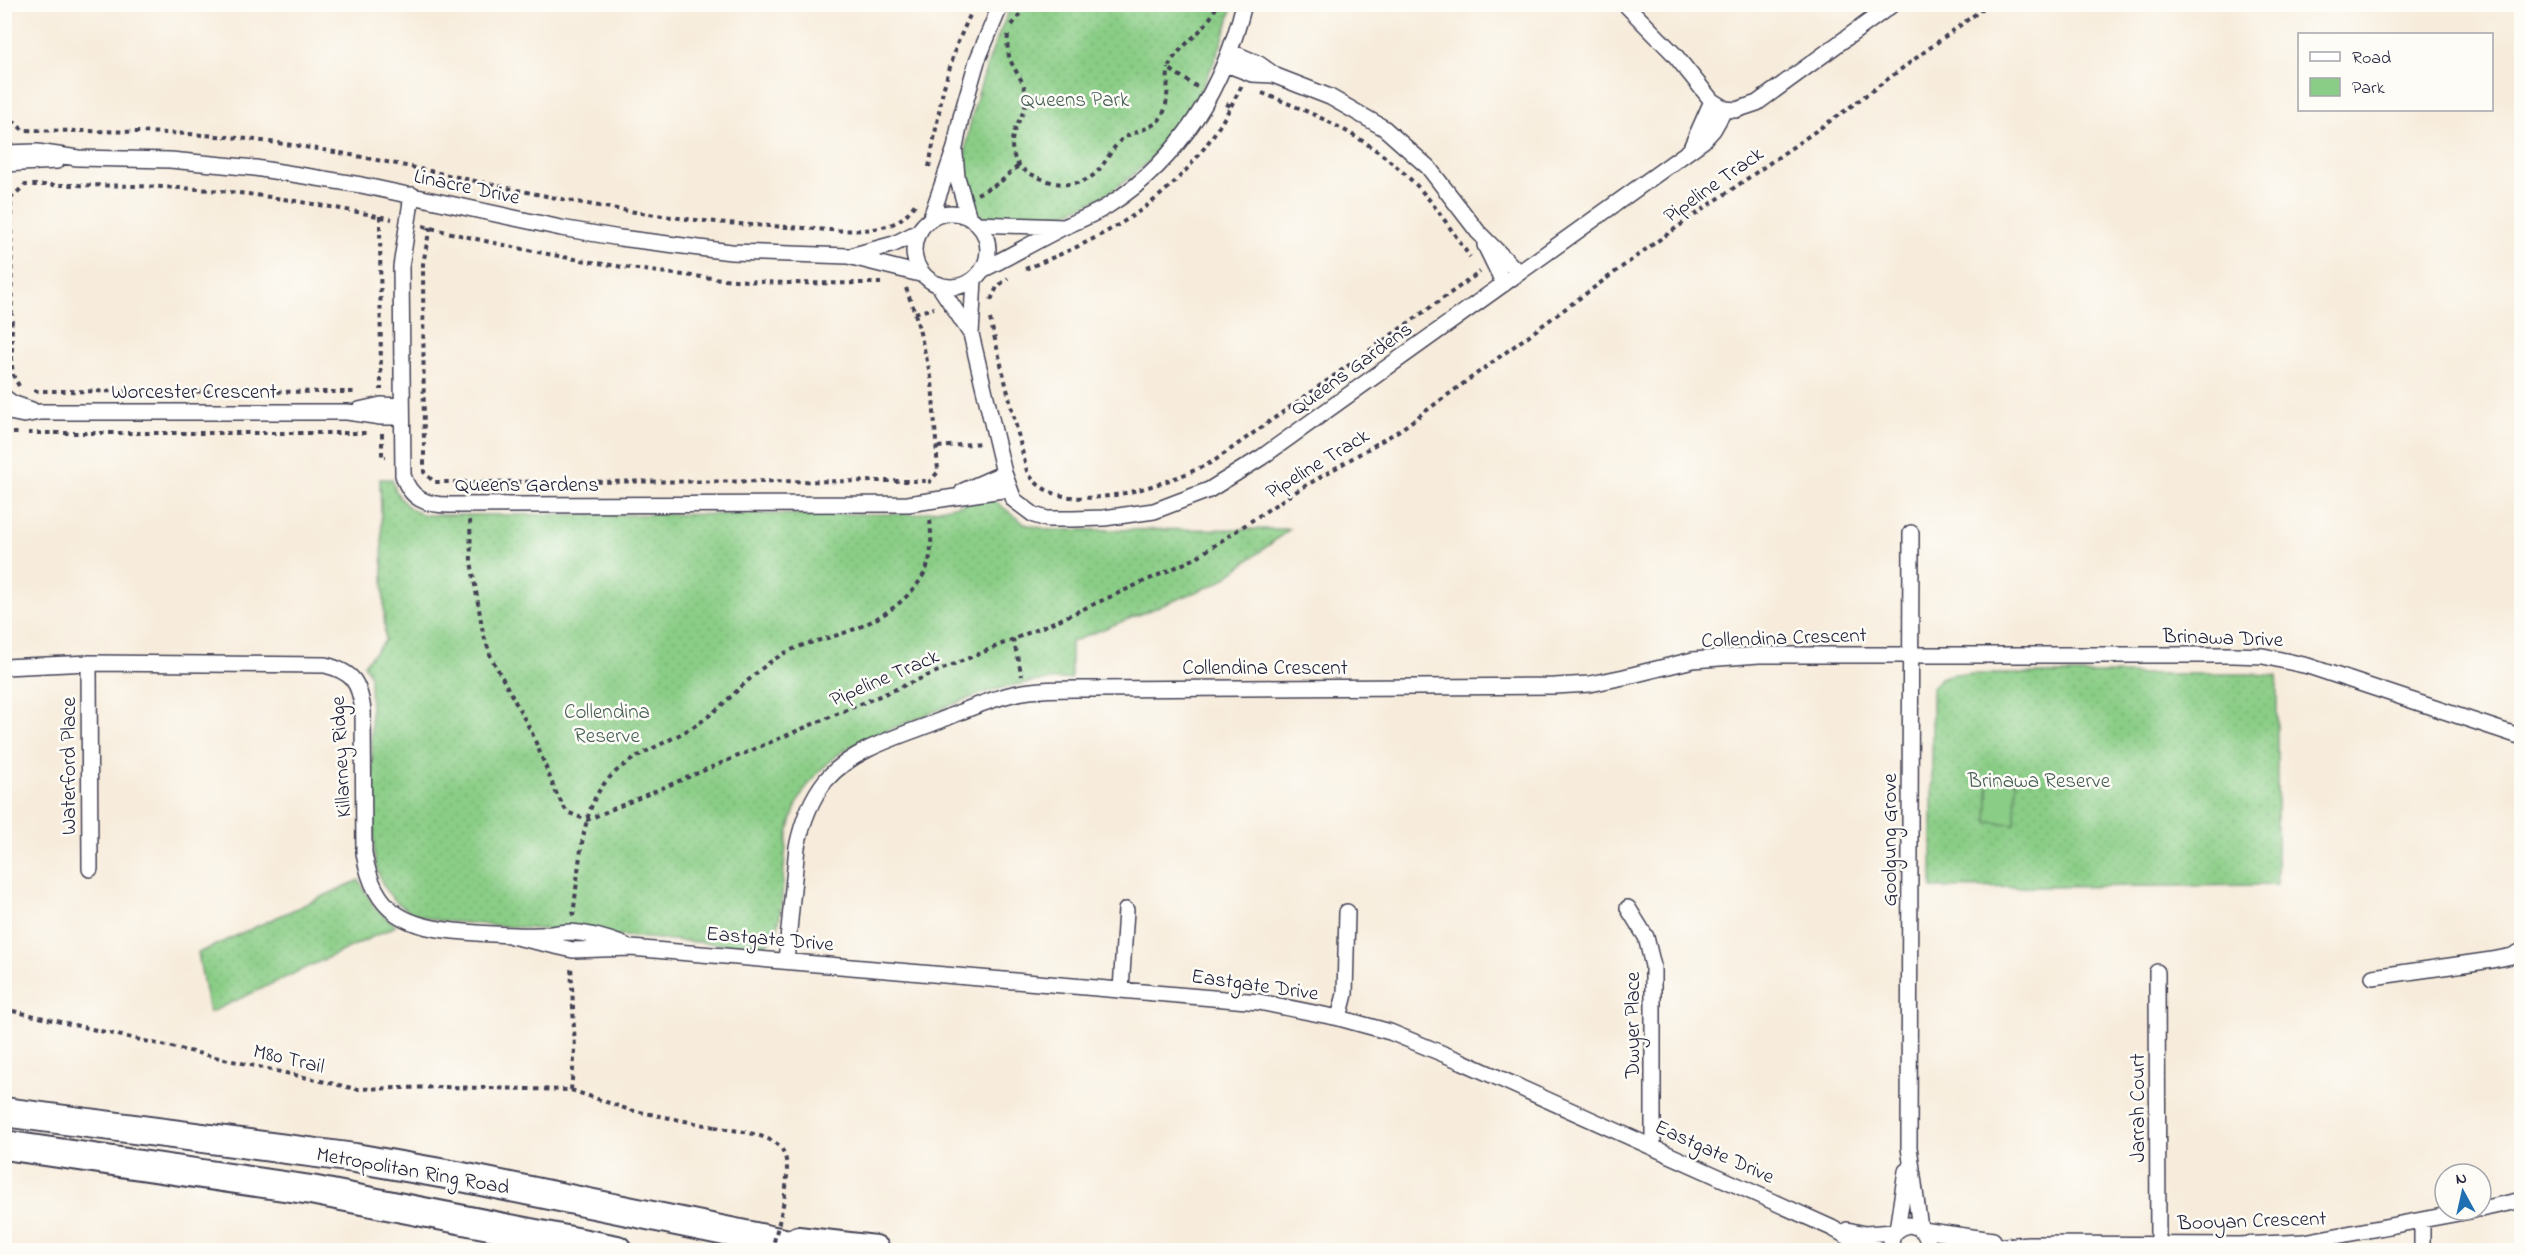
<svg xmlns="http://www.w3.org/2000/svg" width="2526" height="1255" viewBox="0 0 2526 1255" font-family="'Indie Flower',sans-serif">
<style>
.green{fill:url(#green-dots);stroke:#567860;stroke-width:1.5}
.pitch{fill:#8acd86;stroke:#567860;stroke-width:1.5}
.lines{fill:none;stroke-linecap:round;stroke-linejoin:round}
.street-casing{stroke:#424053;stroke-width:18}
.highway-casing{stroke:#424053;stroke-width:32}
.path{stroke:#424053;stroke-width:4;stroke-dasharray:4.5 4.5;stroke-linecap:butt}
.street{stroke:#fff;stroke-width:15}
.highway{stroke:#fff;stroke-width:28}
.path-bridge{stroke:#424053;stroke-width:4;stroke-dasharray:4.5 4.5;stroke-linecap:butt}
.labels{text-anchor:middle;stroke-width:5;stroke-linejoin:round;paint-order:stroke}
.park-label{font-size:21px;fill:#465e55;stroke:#fdfcf7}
.street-label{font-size:21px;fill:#22223b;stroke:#fdfcf7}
</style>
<defs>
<pattern id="green-dots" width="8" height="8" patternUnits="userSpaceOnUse" patternTransform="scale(1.5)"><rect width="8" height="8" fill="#8acd86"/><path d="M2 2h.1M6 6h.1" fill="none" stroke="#77b075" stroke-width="1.8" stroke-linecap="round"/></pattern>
</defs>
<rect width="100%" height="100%" fill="#fdfcf7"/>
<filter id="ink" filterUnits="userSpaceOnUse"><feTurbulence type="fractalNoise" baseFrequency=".0167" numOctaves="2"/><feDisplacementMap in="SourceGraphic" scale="12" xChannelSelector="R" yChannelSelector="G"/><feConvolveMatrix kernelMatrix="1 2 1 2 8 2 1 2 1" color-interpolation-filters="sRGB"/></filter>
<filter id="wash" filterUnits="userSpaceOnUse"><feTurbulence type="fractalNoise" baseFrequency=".008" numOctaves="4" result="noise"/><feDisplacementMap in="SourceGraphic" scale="24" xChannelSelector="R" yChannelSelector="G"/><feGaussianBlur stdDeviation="1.35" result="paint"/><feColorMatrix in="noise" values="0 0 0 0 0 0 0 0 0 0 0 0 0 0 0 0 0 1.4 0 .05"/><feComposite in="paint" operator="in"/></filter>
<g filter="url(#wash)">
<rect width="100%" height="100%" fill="#f7ecdb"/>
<!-- green -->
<path class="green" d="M1012,5H1233C1208,104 1141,205 1032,220C1019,222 985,223 976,212C942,175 992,44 1012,5Z
M380,479H392C396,498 407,510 426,515L916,514L982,500L995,501L1025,524L1050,530L1290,529L1218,583L1071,642V679C1006,680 968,698 909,722C887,731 863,738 843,751C825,764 808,782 798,802C779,843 787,890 777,932L768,943L755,947L442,921C400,914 378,894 374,851L370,675L364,664L385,641Z
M1953,674H2253L2277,676V885L1932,888V688L1940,678Z
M359,880L374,907L396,926L209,1013L198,953Z"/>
<!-- pitch -->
<path class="pitch" d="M1989,779L2016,780L2015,824L1987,822Z"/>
</g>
<g filter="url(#ink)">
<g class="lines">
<defs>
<path id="street" d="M1625,4L1674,54L1712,101L1725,109L1736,110L1757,103L1893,4
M1231,52L1259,64L1276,76L1330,97L1384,128L1428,167L1478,232L1519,273
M1226,64L1252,74L1273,75
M1691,148L1712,101
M4,153L37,152L78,158L170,160L255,168L361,185L561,228L620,238L731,252L848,256L924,275
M955,154L957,177L969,218
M4,164L57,161
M412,195L401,267L403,475C410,499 426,505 449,505L908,504L1009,489
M914 250a37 37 0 1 1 74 0a37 37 0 1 1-74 0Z
M930,220L955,148L961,117L977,61L1001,4
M978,224L1064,227
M1485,245L1504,284
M854,255L894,244L920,231
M982,270C1010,256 1036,241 1064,227C1080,220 1095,214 1109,205C1181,159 1224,86 1244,4
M974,279L971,334L1004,473L1014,500L1034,515L1047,519H1073L1104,518L1154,511L1209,490L1262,457L1703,141L1713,130L1725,109
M938,284L971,334
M4,397L12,403L32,410
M359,410L381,405L402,406
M4,411L24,415L40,412H347L381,417H402
M963,491L1004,473
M1911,533L1909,1147L1920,1228
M89,663L90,869
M4,667L89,663L325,665C353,672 359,682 363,710L364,853C374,915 408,928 465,932C489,934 513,936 538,935C549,935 560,932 570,932C588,933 608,939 624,945
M1628,908L1646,937L1653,966V1147
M511,936L573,950L631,948L1259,1002L1339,1018L1390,1032L1463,1062L1832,1228L1857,1242L1882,1250
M786,961L797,847C802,823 810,800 826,780C854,748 901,736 939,721C963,711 987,700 1013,694C1039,688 1068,689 1095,689L1555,686L1590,684L1624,677L1693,660L1759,655H2234L2263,656L2308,666L2522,737
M2157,972L2158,1244
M2373,977L2492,960L2512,956L2522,951
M1121,990L1126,910
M1339,1018L1345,994L1347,912
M2481,1209L2522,1200
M2422,1221V1250
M1847,1230L1865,1234L1895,1232
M1897,1230L1906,1171
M1922,1230L1993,1240
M1892,1250C1889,1237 1895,1229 1908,1225C1922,1226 1930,1236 1927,1250
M1958,1250L2028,1244L2239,1245L2304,1242L2475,1210"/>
<path id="highway" d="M4,1112L355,1158L457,1176L818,1250
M4,1145L311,1190L617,1250
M798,1241L875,1250"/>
</defs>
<!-- street casing -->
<use href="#street" class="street-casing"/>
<!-- highway casing -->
<use href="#highway" class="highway-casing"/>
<!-- path -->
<path class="path" d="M1012,25L1028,4
M1008,35C1004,67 1023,72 1026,95C1028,118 1005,129 1014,156C1018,169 1028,173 1040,178C1063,188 1087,187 1102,166C1108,158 1113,147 1121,140C1133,130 1156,130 1163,114C1169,102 1167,81 1168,68
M1197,87L1168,68C1179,43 1208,32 1217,4
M1262,93C1316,114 1366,136 1408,177C1433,200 1451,230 1470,257
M1231,106L1242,85
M4,110H11V119L23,130C106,132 188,130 270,142C372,155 471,182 572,201C644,215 716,224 790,227C822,229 860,235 890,225C901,221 911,211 917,201
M929,167L943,90L957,44L975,4
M977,194L999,183L1018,166
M380,216L381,390
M423,226C533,254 649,275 763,282C802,284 842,283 881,283
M430,227L423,264L424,457V472L434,482L930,481
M1025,269C1118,232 1181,197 1231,106L1224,103
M906,288L915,313L932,381L938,472L930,481V486
M991,300L997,287L1008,278
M915,313L934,308
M990,319L1027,471C1057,526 1171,483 1214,461L1480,272
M19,386L13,375L12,366L11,198L25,185C83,185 141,185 198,189C264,194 328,206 392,219
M34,391L357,392
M4,433H21
M28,433H366
M382,433V457H386
M938,447L982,443
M470,520L471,561L483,633L491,657L532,733L557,795L567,812L587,820L1061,619L1194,559L1290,495L1400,430L1656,242L1846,110L1989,4
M1013,639L1022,676
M573,916C578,880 580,817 601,788C624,755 667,745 699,723C729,703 752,671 783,654C804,642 830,639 852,630C880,620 916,596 927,567C933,552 931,534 930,518
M4,1009L356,1089L444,1087L571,1090L630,1110L715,1127
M571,1090L575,1049L571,965"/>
<!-- street -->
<use href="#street" class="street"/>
<!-- highway -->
<use href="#highway" class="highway"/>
<!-- path-bridge -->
<path class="path-bridge" d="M715,1127C734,1131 760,1132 777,1144C800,1161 777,1226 772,1250"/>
</g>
</g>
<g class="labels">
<!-- park labels -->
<g class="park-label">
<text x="1075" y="106">Queens Park</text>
<text x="607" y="718">Collendina<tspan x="607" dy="24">Reserve</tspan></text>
<text x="2039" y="787">Brinawa Reserve</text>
</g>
<!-- street labels -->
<g class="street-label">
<text transform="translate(1713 184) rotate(-35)" y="7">Pipeline Track</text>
<text transform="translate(467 186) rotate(12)" y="7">Linacre Drive</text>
<text transform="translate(1351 368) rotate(-36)" y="7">Queens Gardens</text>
<text x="194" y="398">Worcester Crescent</text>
<text transform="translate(1317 463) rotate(-31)" y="7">Pipeline Track</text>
<text x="527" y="491">Queens Gardens</text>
<text transform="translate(1784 637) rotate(-2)" y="7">Collendina Crescent</text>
<text transform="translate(2223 637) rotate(2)" y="7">Brinawa Drive</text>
<text x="1265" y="674">Collendina Crescent</text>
<text transform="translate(884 677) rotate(-23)" y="7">Pipeline Track</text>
<text transform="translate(340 757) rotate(-93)" y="7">Killarney Ridge</text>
<text transform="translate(68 766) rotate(-90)" y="7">Waterford Place</text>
<text transform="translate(1889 840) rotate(-90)" y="7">Goolgung Grove</text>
<text transform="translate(770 938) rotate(5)" y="7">Eastgate Drive</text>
<text transform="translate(1255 984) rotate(8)" y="7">Eastgate Drive</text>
<text transform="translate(1632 1025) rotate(-90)" y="7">Dwyer Place</text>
<text transform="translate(289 1058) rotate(13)" y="7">M80 Trail</text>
<text transform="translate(2137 1108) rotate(-90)" y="7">Jarrah Court</text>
<text transform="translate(1715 1151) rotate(24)" y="7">Eastgate Drive</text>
<text transform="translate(413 1170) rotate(10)" y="7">Metropolitan Ring Road</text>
<text transform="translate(2252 1220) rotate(-2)" y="7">Booyan Crescent</text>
</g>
</g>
<!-- margin -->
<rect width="2526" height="1255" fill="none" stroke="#fdfcf7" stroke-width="24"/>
<!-- legend -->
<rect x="2298" y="33" width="195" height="78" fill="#fdfcf7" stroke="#a5a5ac" stroke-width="1.5"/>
<rect x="2310" y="52" width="30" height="9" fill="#ffffff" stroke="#a5a5ac" stroke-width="1.5"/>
<text x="2352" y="63" font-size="18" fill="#22223b">Road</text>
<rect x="2310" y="78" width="30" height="18" fill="#8acd86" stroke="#a5a5ac" stroke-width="1.5"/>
<text x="2352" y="93" font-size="18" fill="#22223b">Park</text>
<!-- north arrow -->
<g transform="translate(2463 1192) rotate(352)"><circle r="28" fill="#fdfcf7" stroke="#a5a5ac" stroke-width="1.5"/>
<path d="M0-4.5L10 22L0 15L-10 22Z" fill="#1f6fb2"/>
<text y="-9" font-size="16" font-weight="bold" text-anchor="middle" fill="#22223b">N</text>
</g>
</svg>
